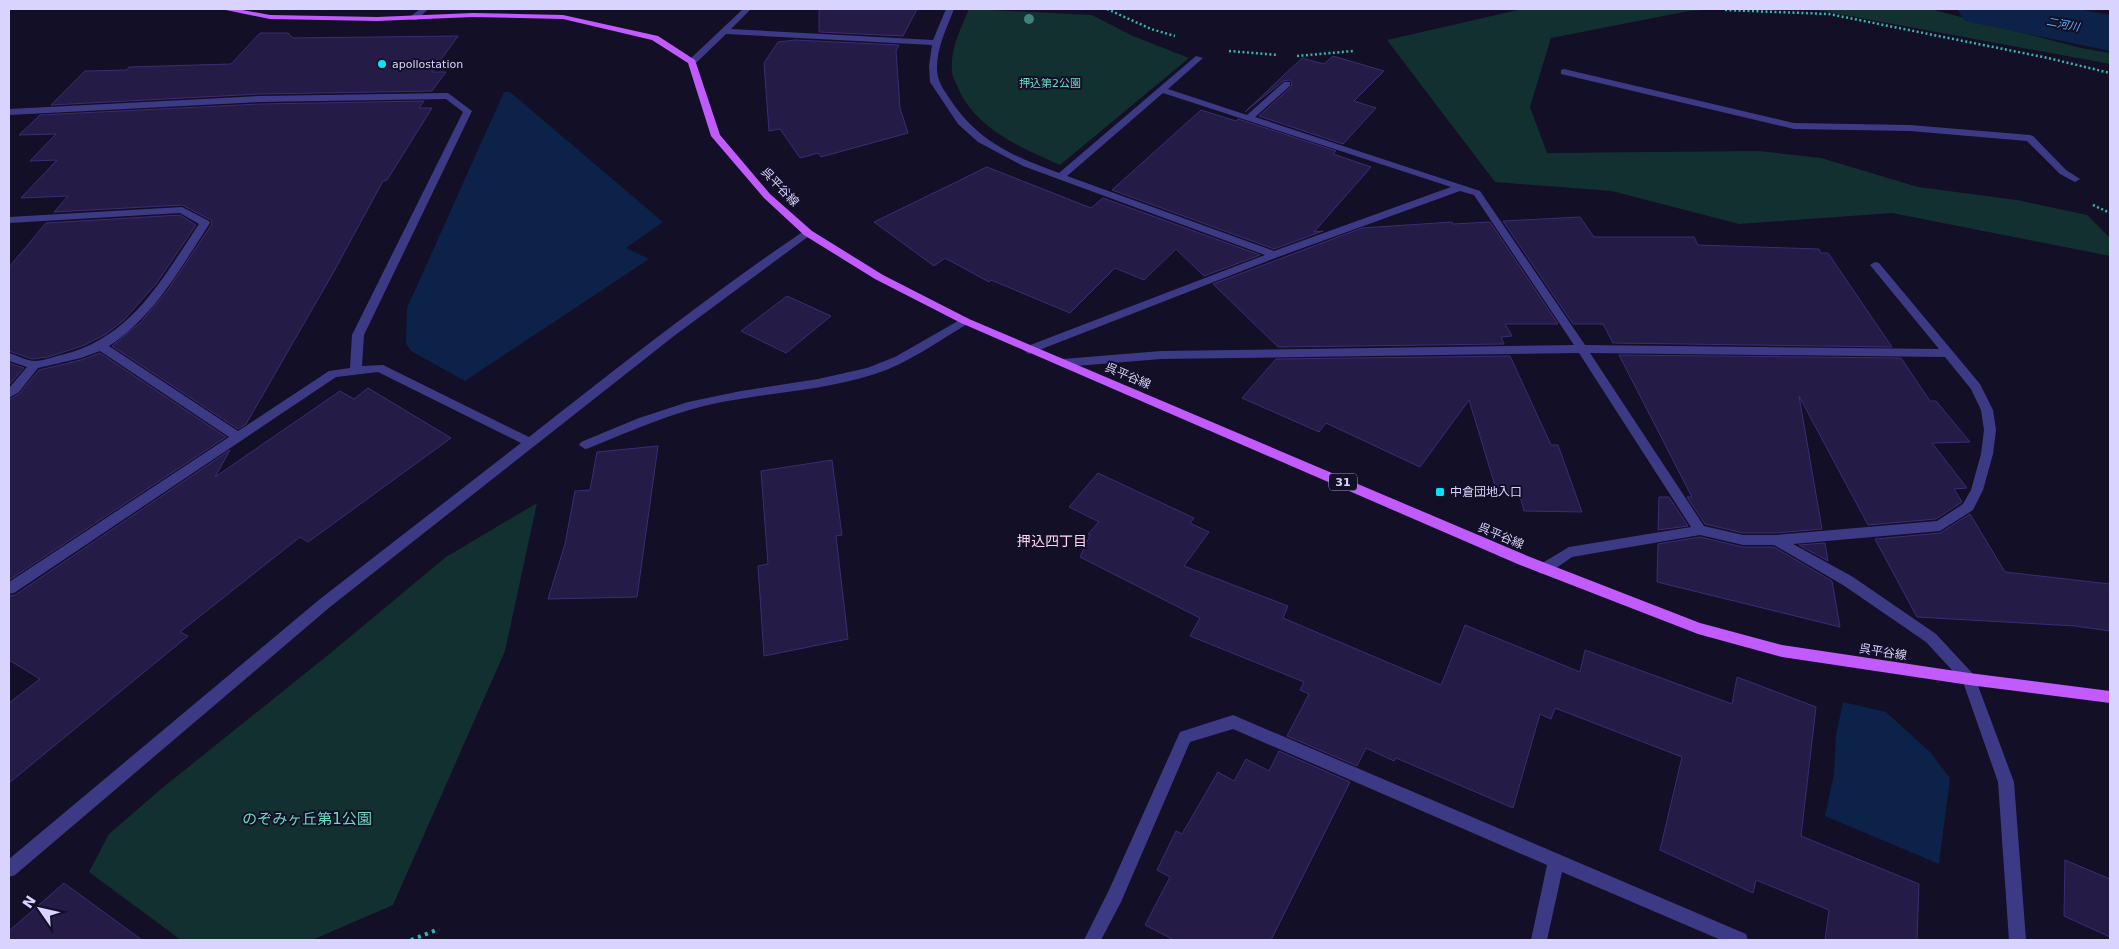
<svg xmlns="http://www.w3.org/2000/svg" width="2119" height="949" viewBox="0 0 2119 949" font-family="'DejaVu Sans','Noto Sans JP',sans-serif">
<style>
.green{fill:#12302f}
.water{fill:#0c2248}
.lines{fill:none;stroke-linecap:round;stroke-linejoin:round}
.river{fill:#0c2248;fill-rule:evenodd}
.building{fill:#241b47;stroke:#3b2d73}
.path-far1{stroke:#2fb8b0;stroke-width:2.5;stroke-dasharray:2 2.5;stroke-linecap:butt}
.path{stroke:#2fb8b0;stroke-width:4;stroke-dasharray:3 4.5;stroke-linecap:butt}
.minor{fill:#3d3a85;fill-rule:evenodd}
.major{fill:#c25bff;fill-rule:evenodd}
.tree{fill:#3d827b}
.poi-dot{fill:#00e5ff;stroke:#130f26;stroke-width:2}
.labels{text-anchor:middle;stroke-width:4;stroke-linejoin:round;paint-order:stroke}
.far-water-label{font-size:11px;font-style:italic;fill:#62b6ff;stroke:#130f26}
.far-poi-label{font-size:11px;fill:#d9d4ff;stroke:#130f26;text-anchor:start}
.far-park-label{font-size:11px;fill:#5fe0c0;stroke:#130f26}
.shield{fill:#130f26;stroke:#9e99be;stroke-width:1}
.shield-label{font-size:11px;font-weight:bold;fill:#d9d4ff}
.street-label{font-size:12px;fill:#d9d4ff;stroke:#130f26}
.poi-label{font-size:12px;fill:#d9d4ff;stroke:#130f26;text-anchor:start}
.neighbourhood-label{font-size:14px;fill:#ffd6f0;stroke:#130f26}
.near-park-label{font-size:15px;fill:#5fe0c0;stroke:#130f26}
</style>
<rect width="100%" height="100%" fill="#130f26"/>
<!-- green -->
<path class="green" d="M969,9L1092,15L1133,36L1189,58L1060,165C1022,148 973,128 957,85C955,81 952,76 952,71C950,49 961,28 969,9Z
M1522,9H1721L1689,11L1551,38L1530,107L1547,153L1759,151L1821,158L1918,187L2017,200L2087,215L2110,238V256L1892,213L1739,224L1612,191L1495,182L1387,40Z
M1812,9H1930L2081,48L2110,53V64Z
M537,503L505,651L393,905L312,940H181L89,872L109,834L161,789L333,651L446,557Z"/>
<!-- water -->
<path class="water" d="M504,92H510L663,222L626,248L649,259L465,381L411,351L406,344L407,308Z
M1843,702L1886,712L1930,752L1950,778L1939,864L1825,816L1834,774L1836,735Z"/>
<g class="lines">
<!-- river -->
<path class="river" d="M1957,9H2078L2110,15V51L1965,21Z"/>
</g>
<!-- building -->
<path class="building" d="M819,9H917L903,36L819,32Z
M260,33H288L293,38L458,36L432,72H446L432,91L260,94L51,105L85,71L127,70L129,67L231,64Z
M795,40L899,45L896,51L900,108L908,133L821,157L818,153L800,158L780,129L769,131L764,63L778,42Z
M1333,56L1384,71L1354,101L1376,108L1343,144L1259,116L1291,87L1292,82L1290,80L1283,81L1245,112L1302,58L1324,64Z
M424,101L419,108H432L387,180L383,181L333,273L246,424L238,429L112,346L141,322L167,291L212,224L211,220L182,205L54,212L68,196L21,198L57,160L30,161L56,134L19,135L40,115L260,104Z
M1201,110L1236,121L1238,119L1336,151L1333,154L1371,167L1314,232L1323,231L1274,249L1112,190Z
M987,167L1091,208L1103,198L1260,255L1204,276L1176,249L1144,280L1115,268L1070,313L991,280L989,282L945,258L934,266L874,222Z
M180,215L196,225L156,284L124,320L106,334L85,345L48,357L32,359L9,351V267L46,223Z
M1580,217L1594,237H1694L1698,245L1819,249L1821,253H1828L1892,347L1613,343L1603,324H1573L1503,221Z
M1452,222L1453,224L1490,222L1558,324H1505L1512,336L1501,337L1504,344L1278,347L1213,284L1362,228Z
M787,296L831,316L786,353L741,331Z
M100,353L226,437L9,580V400L20,393L39,370L81,360Z
M1619,355L1901,358L1930,401H1936L1970,442L1932,443L1967,488L1954,489L1962,502L1936,519L1868,525L1799,396L1822,529L1776,533H1743L1705,524L1687,497H1692Z
M1510,356L1551,445H1558L1582,512L1524,511L1519,493L1497,492L1469,400L1420,467L1326,423L1319,432L1242,398L1276,359Z
M9,363L24,368L9,385Z
M368,388L451,438L308,542L300,537L180,632L188,636L9,783V703L40,679L9,660V596L15,595L230,450L215,477L340,391L354,399Z
M658,446L637,597L548,599L565,544L575,491L590,490L597,452Z
M832,460L842,535L836,536L848,639L764,656L758,566L768,564L761,471Z
M1098,473L1194,518L1190,523L1209,532L1184,566L1288,606L1283,618L1441,685L1465,625L1580,672L1585,650L1732,704L1737,677L1816,707L1801,836L1919,884L1917,940H1825L1829,910L1756,880L1753,893L1660,850L1682,757L1555,708L1551,719L1540,714L1513,808L1396,758L1394,761L1366,748L1357,766L1287,736L1309,694L1300,690L1304,682L1190,636L1200,618L1080,557L1090,535L1088,534L1099,522L1069,507Z
M1659,497H1669L1688,526L1658,530Z
M1970,514L2005,572L2110,584V631L2075,626L1917,617L1875,539L1940,533Z
M1700,537L1743,547H1774L1832,581L1840,627L1657,582L1658,544Z
M1825,543L1828,561L1799,545Z
M1279,751L1350,782L1271,940H1174L1145,925L1170,877L1157,870L1176,831L1182,834L1218,772L1234,781L1246,759L1269,771Z
M2065,860L2110,879V937L2064,916Z
M64,883L142,940H9V931Z"/>
<g class="lines">
<!-- path-far1 -->
<path class="path-far1" d="M1107,9L1151,29L1175,36
M1725,10L1829,14L2048,58L2110,73
M1229,51L1278,55
M1297,56L1353,51
M2093,205L2110,213"/>
<!-- path -->
<path class="path" d="M411,940L439,929"/>
<!-- minor -->
<path class="minor" d="M420,9H428L417,20H411V16Z
M743,9H751L731,29L933,40L946,9H954C947,28 937,46 937,68C937,82 944,90 952,102C979,142 1015,157 1059,173L1196,56L1203,58L1168,89L1247,115L1284,82H1290V86L1255,117L1480,191L1585,345L1939,349L1870,265L1875,262L1879,263L1980,384L1993,410L1996,430L1993,454L1983,490L1973,510L1940,531L1793,544L1853,577L1936,634L1974,675L2014,782L2026,940H2009L1998,782L1963,682L1926,642L1843,585L1774,545H1743L1700,535L1572,557L1549,573L1544,574L1539,573L1537,569L1539,565L1569,547L1691,527L1579,353L1161,359L1063,367L1057,363L1063,359L1161,351L1574,345L1474,195L1460,191L1278,257L1029,354L1023,350L1025,347L1265,255L1023,166L978,142L958,124L930,82L929,66L932,45L726,34L695,64H689V60ZM1163,93L1451,187L1274,251L1067,176ZM1590,353L1945,357L1971,389L1981,410L1984,430L1981,454L1971,490L1963,504L1937,521L1776,535H1743L1704,526Z
M1564,69L1794,123L1910,125L2030,135L2033,136L2066,170L2080,179L2075,182L2060,174L2027,141L1910,131L1794,129L1561,74V70Z
M448,93L472,111L364,335L362,366L383,365L529,437C620,366 709,295 804,231L808,230L813,233L674,336L330,607L15,875L9,877V859L320,599L521,443L378,372L336,377L14,593L9,594V582L229,437L100,351L81,358L38,368L19,392L9,398V388L27,367L9,361V353C17,355 26,361 35,361C43,361 53,357 61,355C131,339 162,279 199,224L180,213L9,223V217L182,207L209,221L210,223C181,267 154,317 109,346L238,431L329,371L350,368L352,335L463,112L446,99L260,102L9,115V109L260,96Z
M965,317L969,319L970,321L969,323C938,341 909,363 875,374C826,390 773,392 722,402C675,411 633,430 589,448L585,449L579,445L581,442L639,418L688,402L741,391L818,379L867,368L895,357Z
M1233,715L1746,934L1748,940H1721L1562,872L1547,940H1531L1547,865L1233,729L1190,742L1121,902L1101,940H1084L1109,890L1180,732Z"/>
<!-- major -->
<path class="major" d="M221,9H237L270,15L377,17L473,13L563,15L658,36L695,60L720,135L770,194L812,231L883,275L969,319L1530,557L1700,623L1782,645L1969,673L2110,691V703L1969,685L1782,657L1698,634L1520,565L961,323L875,279L804,235L764,198L711,136L688,63L652,40L563,19L473,17L377,21L270,19Z"/>
</g>
<!-- trees -->
<circle class="tree" cx="1029" cy="19" r="5"/>
<!-- markers -->
<g class="poi-dot">
<circle cx="382" cy="64" r="5"/>
<rect x="1435" y="487" width="10" height="10" rx="2.5"/>
</g>
<g class="labels">
<!-- far-water labels -->
<g class="far-water-label">
<text transform="translate(2063 24) rotate(11)" y="4">二河川</text>
</g>
<!-- far-poi labels -->
<g class="far-poi-label">
<text x="392" y="68">apollostation</text>
</g>
<!-- far-park labels -->
<g class="far-park-label">
<text x="1050" y="87">押込第2公園</text>
</g>
<!-- shield labels -->
<rect class="shield" x="1329" y="473.5" width="28" height="17" rx="4"/>
<g class="shield-label">
<text x="1343" y="486">31</text>
</g>
<!-- street labels -->
<g class="street-label">
<text transform="translate(780 187) rotate(46)" y="4">呉平谷線</text>
<text transform="translate(1128 376) rotate(23)" y="4">呉平谷線</text>
<text transform="translate(1501 536) rotate(23)" y="4">呉平谷線</text>
<text transform="translate(1883 652) rotate(9)" y="4">呉平谷線</text>
</g>
<!-- poi labels -->
<g class="poi-label">
<text x="1450" y="496">中倉団地入口</text>
</g>
<!-- neighbourhood labels -->
<g class="neighbourhood-label">
<text x="1052" y="546">押込四丁目</text>
</g>
<!-- near-park labels -->
<g class="near-park-label">
<text x="307" y="824">のぞみヶ丘第1公園</text>
</g>
</g>
<!-- border -->
<rect width="2119" height="949" fill="none" stroke="#d9d4ff" stroke-width="20"/>
<!-- north arrow -->
<g transform="translate(40 909) rotate(304)" stroke="#130f26" stroke-width="4" paint-order="stroke">
<path d="M0-4L9 19L0 12L-9 19Z" fill="#d9d4ff"/>
<text y="-8" font-size="14" font-weight="bold" text-anchor="middle" fill="#d9d4ff">N</text>
</g>
</svg>
